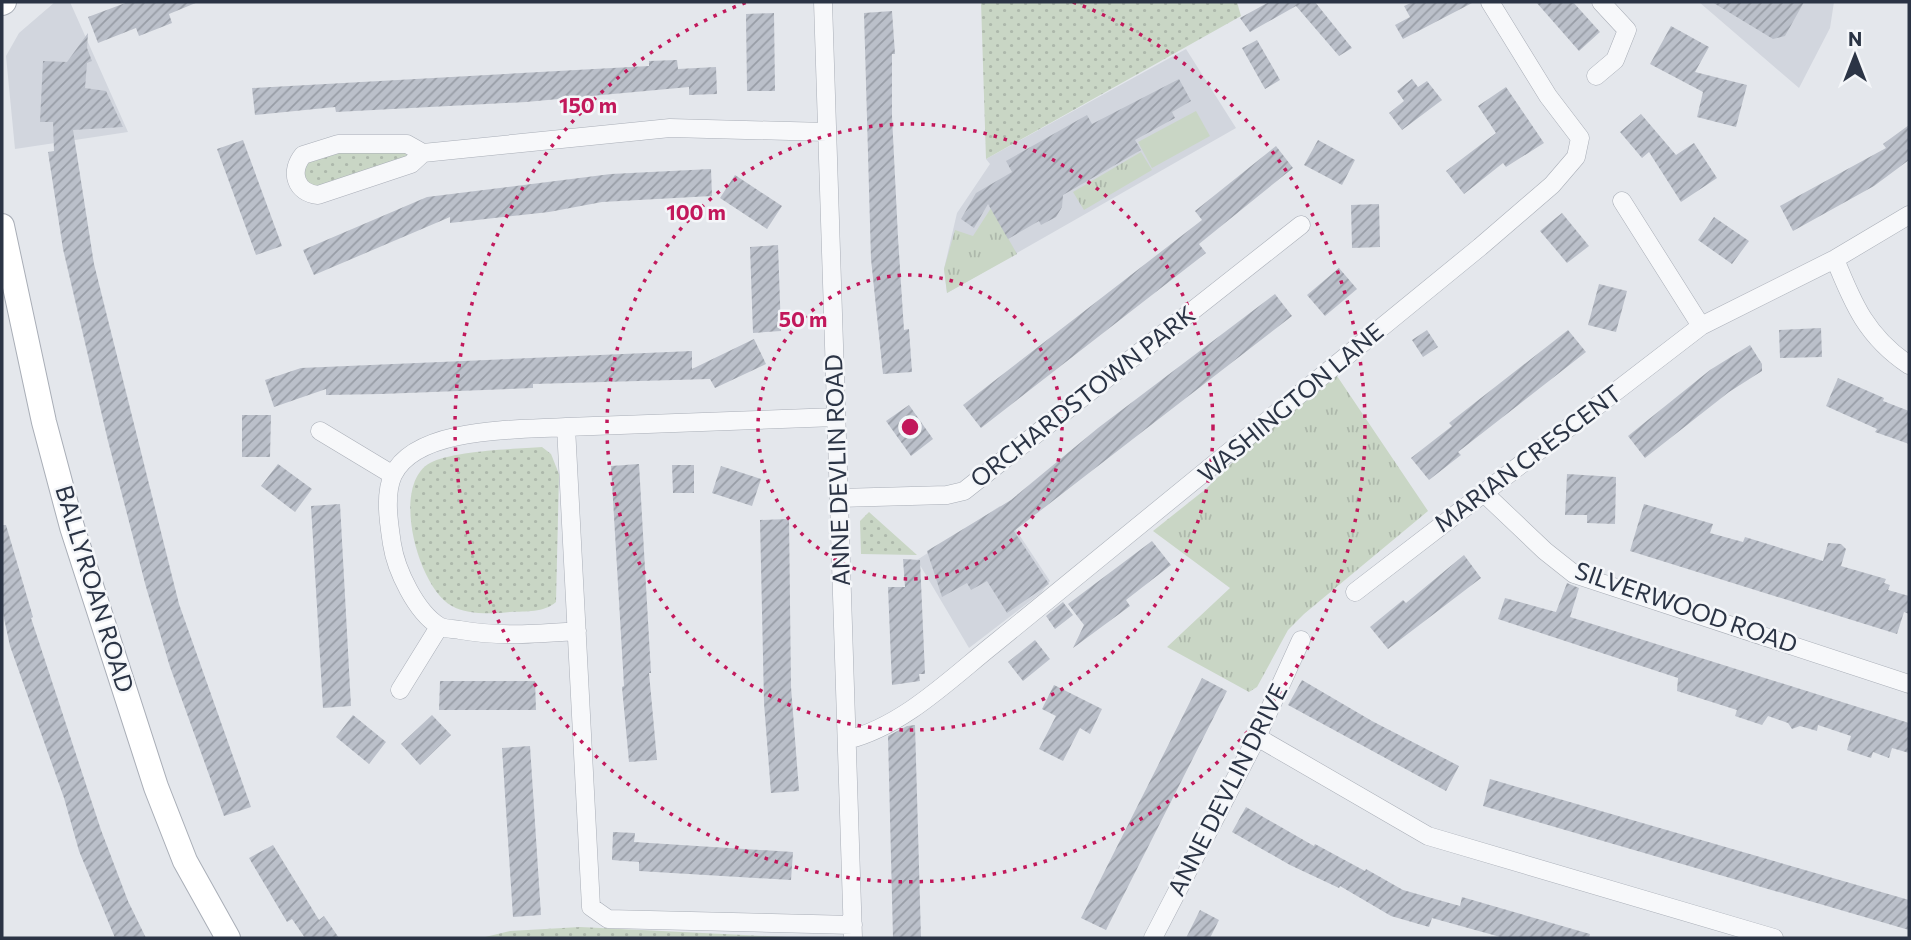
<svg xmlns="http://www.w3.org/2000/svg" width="1911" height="940" viewBox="0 0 1911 940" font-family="Commissioner,sans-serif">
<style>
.built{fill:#d2d6de}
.grass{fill:url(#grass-dots)}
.park{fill:url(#park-tufts)}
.pitch{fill:#c9d6c5}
.building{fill:url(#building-hatch)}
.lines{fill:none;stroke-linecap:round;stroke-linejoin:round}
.street-casing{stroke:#a9aeb7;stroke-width:19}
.secondary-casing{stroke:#a9aeb7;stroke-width:26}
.street{stroke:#f7f8fa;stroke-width:18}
.secondary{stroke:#fff;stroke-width:24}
.ring{fill:none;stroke:#c2185b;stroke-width:3.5;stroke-dasharray:3.5 7}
.labels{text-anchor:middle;stroke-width:5;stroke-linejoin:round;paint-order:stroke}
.street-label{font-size:24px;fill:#2b3445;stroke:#f4f6f9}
.centre{fill:#c2185b;stroke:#f4f6f9;stroke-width:3.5}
.ring-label{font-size:21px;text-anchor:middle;font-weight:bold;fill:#c2185b;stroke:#f4f6f9;stroke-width:5;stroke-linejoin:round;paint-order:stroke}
</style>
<defs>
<pattern id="grass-dots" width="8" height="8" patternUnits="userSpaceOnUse" patternTransform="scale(1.75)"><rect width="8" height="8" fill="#c9d6c5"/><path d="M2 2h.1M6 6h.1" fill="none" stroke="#adb8ab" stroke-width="1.8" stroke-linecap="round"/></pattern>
<pattern id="park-tufts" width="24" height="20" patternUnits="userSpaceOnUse" patternTransform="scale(1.75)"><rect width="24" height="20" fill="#c9d6c5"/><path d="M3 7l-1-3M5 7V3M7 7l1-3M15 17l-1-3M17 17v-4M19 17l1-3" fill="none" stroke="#adb8ab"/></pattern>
<pattern id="building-hatch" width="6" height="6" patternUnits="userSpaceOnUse" patternTransform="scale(1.75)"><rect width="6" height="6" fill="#bbc0ca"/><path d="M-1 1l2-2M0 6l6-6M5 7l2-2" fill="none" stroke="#989da6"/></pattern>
</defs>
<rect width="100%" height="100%" fill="#e4e7ec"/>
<!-- built -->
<path class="built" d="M55,2H70L128,132L15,149L6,56L19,33Z
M1699,2H1834L1830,28L1799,88Z
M1186,49L1236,128L947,293L944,269L957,213L990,164L986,159Z
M1000,506L1050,581L1041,593L969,648L917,560Z"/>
<!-- grass -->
<path class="grass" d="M981,2H1237L1241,16L986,159Z
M429,150L315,190L299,177L310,151Z
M542,447L551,454L559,474L556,602C543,613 527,611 510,612C494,614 467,615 452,606C418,588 390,485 430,463C452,451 515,449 542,447Z
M869,512L917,555L861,554L860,521Z
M580,927L807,938H481L510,931Z"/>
<!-- park -->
<path class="park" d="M1141,152L1152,170L1084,210L1073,192Z
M991,208L1017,254L947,293L944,269L955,230L973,236Z
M1335,373L1428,511L1304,614L1288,630L1257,687L1249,692L1167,647L1230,588L1153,531L1207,488L1271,424Z"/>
<!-- pitch -->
<path class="pitch" d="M1196,111L1210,136L1152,168L1138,142Z"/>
<!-- building -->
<path class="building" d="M128,2H198L169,14L172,23L139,36L136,28L98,43L88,17Z
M1269,2H1315L1352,48L1339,56L1296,6L1250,32L1240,18Z
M1413,2H1474L1403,39L1395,25L1410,17L1404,6Z
M1536,2H1573L1600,32L1579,51Z
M1712,2H1804L1785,36L1773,39Z
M892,11L895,54H892V116L898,238L904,330L909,329L912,372L883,374L871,259L864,13Z
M774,13L775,91H747L746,14Z
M1671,26L1709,47L1695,72L1747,85L1736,127L1697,117L1703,92L1650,64Z
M88,33L87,48L92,61L87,63L85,88L106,91L123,127L73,130L94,264L179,604L251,807L224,816L170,667L146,587L108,441L63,249L48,152L54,151L53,122H40L43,61L67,62Z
M1257,40L1280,80L1265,89L1242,48Z
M677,60L678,69L716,67L717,94L689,95V87L526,102L336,112L335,107L255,115L252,88L649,66V61Z
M1179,79L1191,101L1172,112L1175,118L1135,140L1141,150L1063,195L1062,207L1056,217L1041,225L1039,221L1008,239L988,204L974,228L961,219L976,193L1012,172L1006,161L1087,115L1092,124Z
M1412,79L1418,87L1427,81L1442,100L1402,130L1389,113L1404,101L1397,91Z
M1506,87L1544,143L1506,167L1503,163L1464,194L1446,171L1496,133L1478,106Z
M1641,114L1676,155L1694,143L1717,178L1681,202L1649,152L1642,158L1620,132Z
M1909,125V160L1874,186L1793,231L1780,206L1886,148L1883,144Z
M243,140L282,246L256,255L217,149Z
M1318,140L1355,160L1342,185L1304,165Z
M1276,146L1293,168L1199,244L1206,253L981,428L963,405L1202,220L1195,211Z
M711,169L712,196L602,202L549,212L450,223V217L314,275L303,250L427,197L611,174Z
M735,175L782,206L767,229L720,198Z
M1379,204L1380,247L1352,248L1351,205Z
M1562,213L1589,246L1567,263L1540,231Z
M1714,217L1749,241L1732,264L1698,240Z
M778,245L781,331L753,333L750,247Z
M1339,268L1357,289L1325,316L1307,295Z
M1599,284L1627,291L1616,332L1588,325Z
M1275,294L1292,316L1014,531L1049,584L1007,613L987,581L971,590L967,583L942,597L927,551L1011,500L1098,428Z
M1821,328L1822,357L1780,358L1779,330Z
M1427,330L1438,347L1423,357L1412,340Z
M1568,330L1586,352L1458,452L1461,455L1429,480L1411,458L1452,426L1449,423Z
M754,339L766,364L715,388L710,379L533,384V388L381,394L326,395V389L274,407L265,380L301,368L692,351V369Z
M1750,345L1762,364V371L1729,392L1645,458L1628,436L1710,370Z
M1838,378L1884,398L1883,401L1909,411V444L1875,432L1877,429L1826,406Z
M909,405L933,439L911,456L886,421Z
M242,415H271L270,457H242Z
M278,464L312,489L295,512L261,486Z
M639,464L651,673H649L657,760L629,762L622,687L624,686L611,466Z
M672,465H694V493H673Z
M721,466L761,479L752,506L712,493Z
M1567,474L1616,477L1615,524L1587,523V515H1565Z
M340,504L351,706L323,708L311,506Z
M1644,504L1713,524L1710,533L1743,542L1745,537L1823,561L1828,543L1841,544L1846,549L1841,566L1886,579L1884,583L1890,585L1888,590L1909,596V614L1904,612L1897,634L1630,551Z
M789,519L791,687L799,791L771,793L764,703L760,520Z
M2,525H6L33,617L31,618L101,830L128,901L146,938H115L79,851L64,798L10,646L2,609Z
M1152,541L1171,565L1126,600L1130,606L1073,648L1084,625L1068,604Z
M1464,555L1481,578L1388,649L1370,627L1403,600L1406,603Z
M903,559L920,560L925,674H919L920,681L892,685L888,587H905Z
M1567,583L1579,588L1570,617L1909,723V753L1892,748L1889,758L1873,752L1871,758L1847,750L1851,736L1818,725L1817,731L1800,726L1792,729L1788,723L1768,716L1762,725L1735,716L1737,710L1677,691L1678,678L1498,619L1505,598L1556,612Z
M1063,602L1073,615L1055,629L1046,616Z
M1035,640L1050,659L1023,681L1008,662Z
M1202,678L1227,691L1106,930L1081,918Z
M1302,680L1372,721L1459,766L1446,791L1288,705Z
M440,681H535L536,710H439Z
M1054,685L1102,709L1090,734L1080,728L1063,761L1039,749L1056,716L1042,709Z
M353,715L386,742L369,764L336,737Z
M432,715L451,735L420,765L401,744Z
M915,725L921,938H893L888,736L907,726Z
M530,746L541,915L513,917L502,748Z
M1490,779L1909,900V930L1483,806Z
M1246,807L1314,846L1315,844L1365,871L1366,869L1403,890L1460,906L1462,897L1590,934L1589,938H1504L1432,918L1429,927L1391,916L1340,886L1339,888L1290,865L1232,832Z
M613,832L635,833L634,842L793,852L791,880L639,871V862L612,860Z
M273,845L319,920L324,916L339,938H305L292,919L287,922L249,858Z
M1200,910L1219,920L1210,938H1186Z"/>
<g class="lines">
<defs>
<path id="street" d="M823,2L853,938
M1596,76L1615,60L1627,30L1601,2
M423,153L407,144H338L303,155C289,172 296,193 318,195L411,164L423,153L670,128L827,132
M1622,201L1701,326
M1835,259C1853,304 1867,337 1909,365
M836,417L566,427L591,907L608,919L853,925
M566,427C520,430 416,426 393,475C384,495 389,524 392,544C396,570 416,612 439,626C444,629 454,629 460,630C499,637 537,634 577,631
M320,431L393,475
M1485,494L1545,551L1574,574L1909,684
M839,498L947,495L964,491L1301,225
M1355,592L1701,326L1835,259L1909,215
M400,690L439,627
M1257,737L1428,836L1774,938
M847,740C903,726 949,680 994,644L1480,247L1552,185L1576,157L1580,138L1548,96L1490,2
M1153,938L1257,737L1301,640"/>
<path id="secondary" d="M2,3L4,2
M2,226L44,422L72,527L156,787L185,861L228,938"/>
</defs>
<!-- street casing -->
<use href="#street" class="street-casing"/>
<!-- secondary casing -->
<use href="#secondary" class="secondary-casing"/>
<!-- street -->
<use href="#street" class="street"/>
<!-- secondary -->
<use href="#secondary" class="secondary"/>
</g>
<!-- distance rings -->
<g class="ring">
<circle cx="910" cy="427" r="152"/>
<circle cx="910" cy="427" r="303"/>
<path d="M1073 2A455 455 0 1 1 747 2"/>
</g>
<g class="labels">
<!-- street labels -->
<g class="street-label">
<text transform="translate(1083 397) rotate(-38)" y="8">ORCHARDSTOWN PARK</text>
<text transform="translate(1291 403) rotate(-40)" y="8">WASHINGTON LANE</text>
<text transform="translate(1528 459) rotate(-37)" y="8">MARIAN CRESCENT</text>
<text transform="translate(838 470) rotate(-92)" y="8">ANNE DEVLIN ROAD</text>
<text transform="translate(94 589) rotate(73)" y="8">BALLYROAN ROAD</text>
<text transform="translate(1686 608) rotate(19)" y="8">SILVERWOOD ROAD</text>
<text transform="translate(1228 790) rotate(-63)" y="8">ANNE DEVLIN DRIVE</text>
</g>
</g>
<circle cx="910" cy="427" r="10" class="centre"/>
<g class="ring-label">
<text x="588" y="113">150 m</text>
<text x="696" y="220">100 m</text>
<text x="803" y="327">50 m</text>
</g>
<!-- border -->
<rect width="1911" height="940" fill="none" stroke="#2b3445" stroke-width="7"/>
<!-- north arrow -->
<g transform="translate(1855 56)" stroke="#f4f6f9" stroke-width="5" paint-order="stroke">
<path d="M0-5L12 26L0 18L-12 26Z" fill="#2b3445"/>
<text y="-10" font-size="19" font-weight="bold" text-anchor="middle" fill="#2b3445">N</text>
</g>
</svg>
